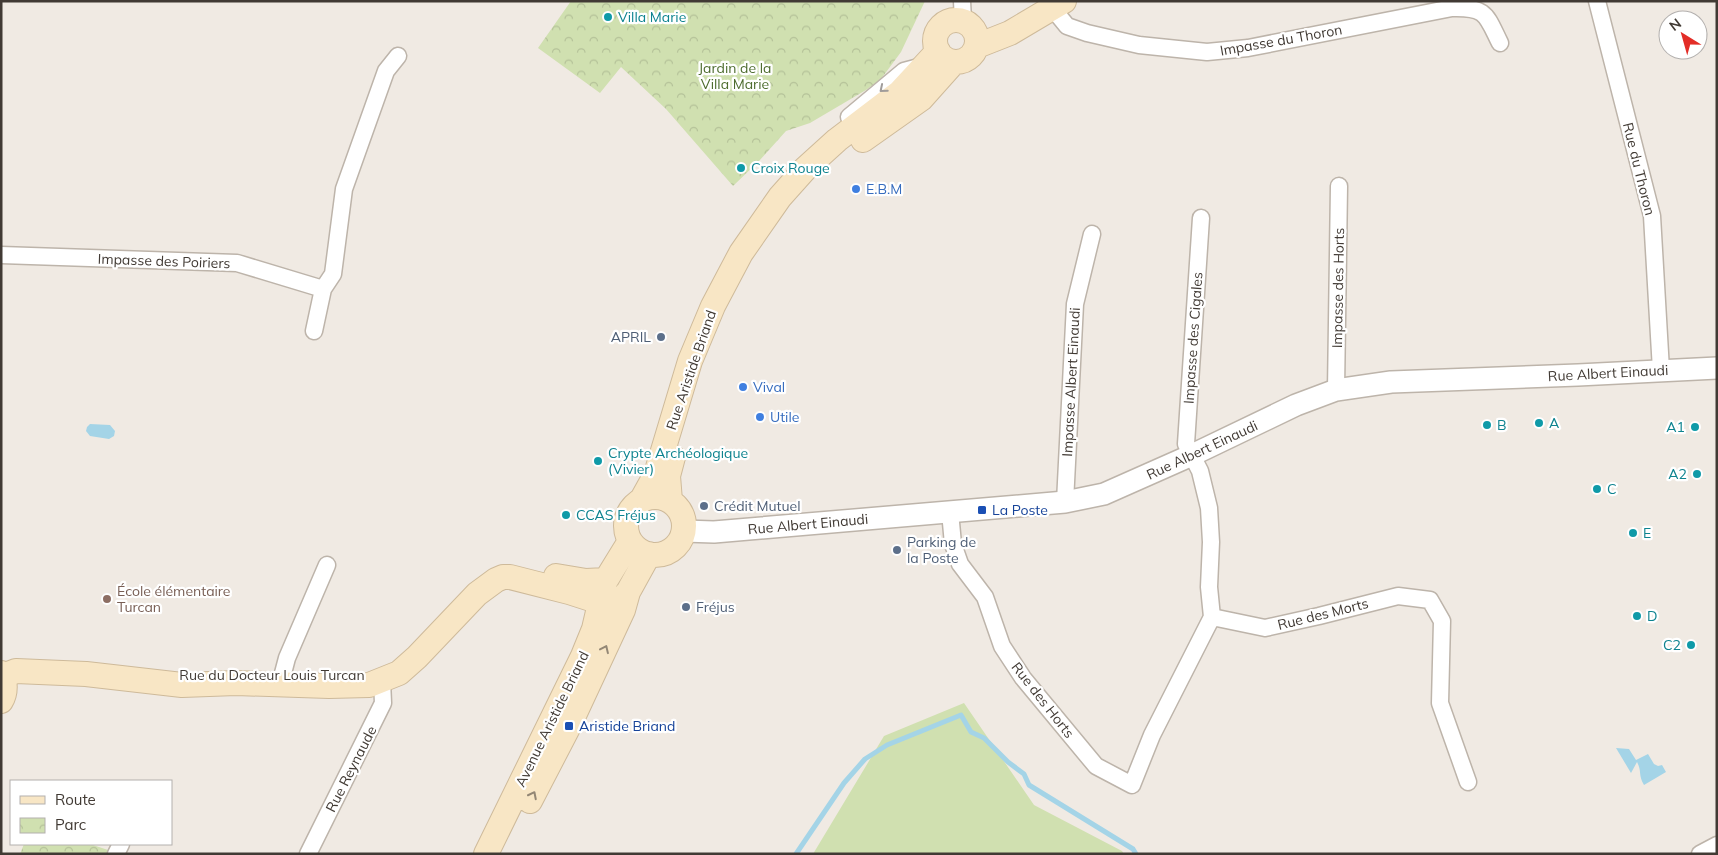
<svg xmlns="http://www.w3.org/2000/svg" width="1718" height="855" viewBox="0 0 1718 855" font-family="Mulish,sans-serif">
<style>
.grass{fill:#d0e0b0}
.park{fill:url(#park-crowns)}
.water{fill:#a4d4e7}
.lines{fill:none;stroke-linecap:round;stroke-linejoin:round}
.stream{stroke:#a4d4e7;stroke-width:5}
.minor-casing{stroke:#bdb4aa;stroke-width:19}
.tertiary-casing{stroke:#bdb4aa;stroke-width:24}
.secondary-casing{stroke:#ceba9a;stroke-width:26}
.minor{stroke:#fff;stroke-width:16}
.tertiary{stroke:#fff;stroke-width:21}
.secondary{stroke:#f8e6c5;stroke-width:24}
.oneway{stroke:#a09c9a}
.oneway2{stroke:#938775}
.culture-dot{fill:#0f9aa8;stroke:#fff;stroke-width:2}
.shop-dot{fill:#3f7fe0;stroke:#fff;stroke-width:2}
.service-dot{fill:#5c6f8a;stroke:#fff;stroke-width:2}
.transit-dot{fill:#1a4fb4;stroke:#fff;stroke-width:2}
.education-dot{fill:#8d6e63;stroke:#fff;stroke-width:2}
.labels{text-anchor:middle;stroke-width:4.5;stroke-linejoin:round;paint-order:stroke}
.culture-label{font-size:14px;fill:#0d838f;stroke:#fff;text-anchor:start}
.street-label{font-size:14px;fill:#413a34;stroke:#fff}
.park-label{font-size:14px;fill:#4d6c2e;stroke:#fff}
.shop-label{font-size:14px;fill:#366cbe;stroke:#fff;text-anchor:start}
.service-label{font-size:14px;fill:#4e5e75;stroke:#fff;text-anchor:start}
.transit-label{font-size:14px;fill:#164399;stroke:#fff;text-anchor:start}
.education-label{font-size:14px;fill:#785e54;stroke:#fff;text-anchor:start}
</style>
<defs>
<pattern id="park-crowns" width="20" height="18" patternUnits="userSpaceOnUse" patternTransform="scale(1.25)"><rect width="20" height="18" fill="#d0e0b0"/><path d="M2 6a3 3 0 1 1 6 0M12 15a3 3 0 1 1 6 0" fill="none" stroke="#b4c198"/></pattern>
</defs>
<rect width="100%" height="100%" fill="#f0eae3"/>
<!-- grass -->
<path class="grass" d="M964,703L1034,805L1122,851L1124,854H813L884,736Z"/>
<!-- park -->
<path class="park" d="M571,1H925L901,52L881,79L866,90L810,123L786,131L759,161L733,186L666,109L621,67L600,93L538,48Z
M24,844H90L117,853L20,854Z"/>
<!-- water -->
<path class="water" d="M90,424L110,425L115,431L114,436L109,439L90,436L86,431L87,427Z
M1616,748L1629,749L1636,760L1648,754L1654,764L1658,766L1662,765L1666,772L1644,785C1638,775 1642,771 1637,762L1631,773Z"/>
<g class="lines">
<!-- stream -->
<path class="stream" d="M796,854L844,783L865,759L887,745L961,715L971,732L984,738L1008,762L1024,774L1029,785L1133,849L1136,854"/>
<defs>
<path id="minor" d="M962,1L963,21
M1597,1L1652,216L1661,370
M1055,6L1058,15L1067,26L1087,33L1139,45L1207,52L1248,48L1452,8C1487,7 1486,15 1500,43
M849,117L904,71L919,67
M1201,218L1186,444L1200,471L1209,508L1211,542L1209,587L1212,617
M1,255L237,263L323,289
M314,331L323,289L333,274L344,189L386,71L398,56
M1336,390L1339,186
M1065,502L1075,304L1092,234
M950,512L953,544L960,564L985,597L1002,646L1023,678L1096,766L1132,785L1152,735L1212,617L1265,628L1319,616L1398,596L1430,600L1442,621L1440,703L1468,782
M282,677L287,658L327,565
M116,854L121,844
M308,854L383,703L382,681
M1700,854L1717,845"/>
<path id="tertiary" d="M684,531L714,532L1065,502L1104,494L1192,455L1296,405L1336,390L1391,382L1578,375L1717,368"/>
<path id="secondary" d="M935 41a21 21 0 1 1 42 0a21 21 0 1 1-42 0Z
M977,46L1010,33L1064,1
M863,140L921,99L954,62
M626 526a29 29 0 1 1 58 0a29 29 0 1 1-58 0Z
M641,501L656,474L690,361L713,306L741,253L780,197L805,169L837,140L900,92L938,51
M670,501L668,476L673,457
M556,576L586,581L606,580L630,541
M1,673C6,681 6,693 1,701
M3,676L16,671L86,674L182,685L236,683L329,686L369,685L399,673L417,657L477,594L496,580L503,577H510L569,592L600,602L614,601L622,598L628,592L649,554
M530,801L569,726L623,610L628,592
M486,854L583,656L594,629L604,586"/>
</defs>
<!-- minor casing -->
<use href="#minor" class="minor-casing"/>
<!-- tertiary casing -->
<use href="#tertiary" class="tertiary-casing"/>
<!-- secondary casing -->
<use href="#secondary" class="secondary-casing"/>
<!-- minor -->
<use href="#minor" class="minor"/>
<!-- tertiary -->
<use href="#tertiary" class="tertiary"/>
<!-- secondary -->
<use href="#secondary" class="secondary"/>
</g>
<!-- one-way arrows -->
<defs><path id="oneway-chevron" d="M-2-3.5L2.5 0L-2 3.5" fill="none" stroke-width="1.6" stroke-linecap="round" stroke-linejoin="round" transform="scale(1.25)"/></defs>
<use class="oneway" href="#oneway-chevron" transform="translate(883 89) rotate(140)"/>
<g class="oneway2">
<use href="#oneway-chevron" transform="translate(605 649) rotate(-65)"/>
<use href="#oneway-chevron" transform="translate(533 795) rotate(-63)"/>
</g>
<!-- markers -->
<g class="culture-dot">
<circle cx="608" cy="17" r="5"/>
<circle cx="741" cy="168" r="5"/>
<circle cx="1539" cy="423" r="5"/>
<circle cx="1487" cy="425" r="5"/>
<circle cx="1695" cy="427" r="5"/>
<circle cx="598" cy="461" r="5"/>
<circle cx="1697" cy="474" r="5"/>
<circle cx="1597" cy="489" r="5"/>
<circle cx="566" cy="515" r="5"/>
<circle cx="1633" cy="533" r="5"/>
<circle cx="1637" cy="616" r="5"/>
<circle cx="1691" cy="645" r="5"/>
</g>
<g class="shop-dot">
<circle cx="856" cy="189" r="5"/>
<circle cx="743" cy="387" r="5"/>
<circle cx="760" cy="417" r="5"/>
</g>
<g class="service-dot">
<circle cx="661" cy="337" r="5"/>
<circle cx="704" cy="506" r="5"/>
<circle cx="897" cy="550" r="5"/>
<circle cx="686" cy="607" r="5"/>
</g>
<g class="transit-dot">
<rect x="977" y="505" width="10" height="10" rx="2.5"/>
<rect x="564" y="721" width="10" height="10" rx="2.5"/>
</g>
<circle class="education-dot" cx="107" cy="599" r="5"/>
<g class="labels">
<!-- culture labels -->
<g class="culture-label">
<text x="618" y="22">Villa Marie</text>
<text x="751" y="173">Croix Rouge</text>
<text x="1549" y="428">A</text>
<text x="1497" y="430">B</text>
<text x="1685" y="432" text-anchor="end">A1</text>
<text x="608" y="458">Crypte Archéologique<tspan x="608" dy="16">(Vivier)</tspan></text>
<text x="1687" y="479" text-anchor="end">A2</text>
<text x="1607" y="494">C</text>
<text x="576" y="520">CCAS Fréjus</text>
<text x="1643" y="538">E</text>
<text x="1647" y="621">D</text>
<text x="1681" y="650" text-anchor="end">C2</text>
</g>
<!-- street labels -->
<g class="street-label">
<text transform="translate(1281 40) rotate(-10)" y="5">Impasse du Thoron</text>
<text transform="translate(1639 169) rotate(76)" y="5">Rue du Thoron</text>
<text transform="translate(164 261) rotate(2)" y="5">Impasse des Poiriers</text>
<text transform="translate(1338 288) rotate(-89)" y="5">Impasse des Horts</text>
<text transform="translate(1193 338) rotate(-86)" y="5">Impasse des Cigales</text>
<text transform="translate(691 370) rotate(-71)" y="5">Rue Aristide Briand</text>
<text transform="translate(1608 373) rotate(-3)" y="5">Rue Albert Einaudi</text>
<text transform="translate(1071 382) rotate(-87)" y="5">Impasse Albert Einaudi</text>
<text transform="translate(1202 450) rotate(-25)" y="5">Rue Albert Einaudi</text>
<text transform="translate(808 524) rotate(-5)" y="5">Rue Albert Einaudi</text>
<text transform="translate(1323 614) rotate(-14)" y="5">Rue des Morts</text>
<text x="272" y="680">Rue du Docteur Louis Turcan</text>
<text transform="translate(1043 700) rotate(52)" y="5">Rue des Horts</text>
<text transform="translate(552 719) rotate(-64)" y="5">Avenue Aristide Briand</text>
<text transform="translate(351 769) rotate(-63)" y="5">Rue Reynaude</text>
</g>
<!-- park labels -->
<g class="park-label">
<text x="735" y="73">Jardin de la<tspan x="735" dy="16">Villa Marie</tspan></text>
</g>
<!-- shop labels -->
<g class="shop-label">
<text x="866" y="194">E.B.M</text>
<text x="753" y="392">Vival</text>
<text x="770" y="422">Utile</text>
</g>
<!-- service labels -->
<g class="service-label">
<text x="651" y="342" text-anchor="end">APRIL</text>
<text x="714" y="511">Crédit Mutuel</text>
<text x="907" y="547">Parking de<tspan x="907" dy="16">la Poste</tspan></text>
<text x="696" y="612">Fréjus</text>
</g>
<!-- transit labels -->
<g class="transit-label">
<text x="992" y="515">La Poste</text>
<text x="579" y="731">Aristide Briand</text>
</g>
<!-- education labels -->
<g class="education-label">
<text x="117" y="596">École élémentaire<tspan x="117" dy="16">Turcan</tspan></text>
</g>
</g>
<!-- border -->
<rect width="1718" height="855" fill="none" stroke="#413a34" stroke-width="5"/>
<!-- legend -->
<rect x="10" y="780" width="162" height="65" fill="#ffffff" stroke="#b3b0ae"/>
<rect x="20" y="796" width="25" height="8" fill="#f8e6c5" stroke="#b3b0ae"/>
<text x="55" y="805" font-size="15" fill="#413a34">Route</text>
<rect x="20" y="818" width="25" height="15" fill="url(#park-crowns)" stroke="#b3b0ae"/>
<text x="55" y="830" font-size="15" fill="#413a34">Parc</text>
<!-- north arrow -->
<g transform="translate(1683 35) rotate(323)"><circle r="24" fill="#ffffff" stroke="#b3b0ae"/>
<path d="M0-4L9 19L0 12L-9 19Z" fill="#e32d27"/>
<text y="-8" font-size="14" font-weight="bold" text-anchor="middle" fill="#413a34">N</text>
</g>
</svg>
